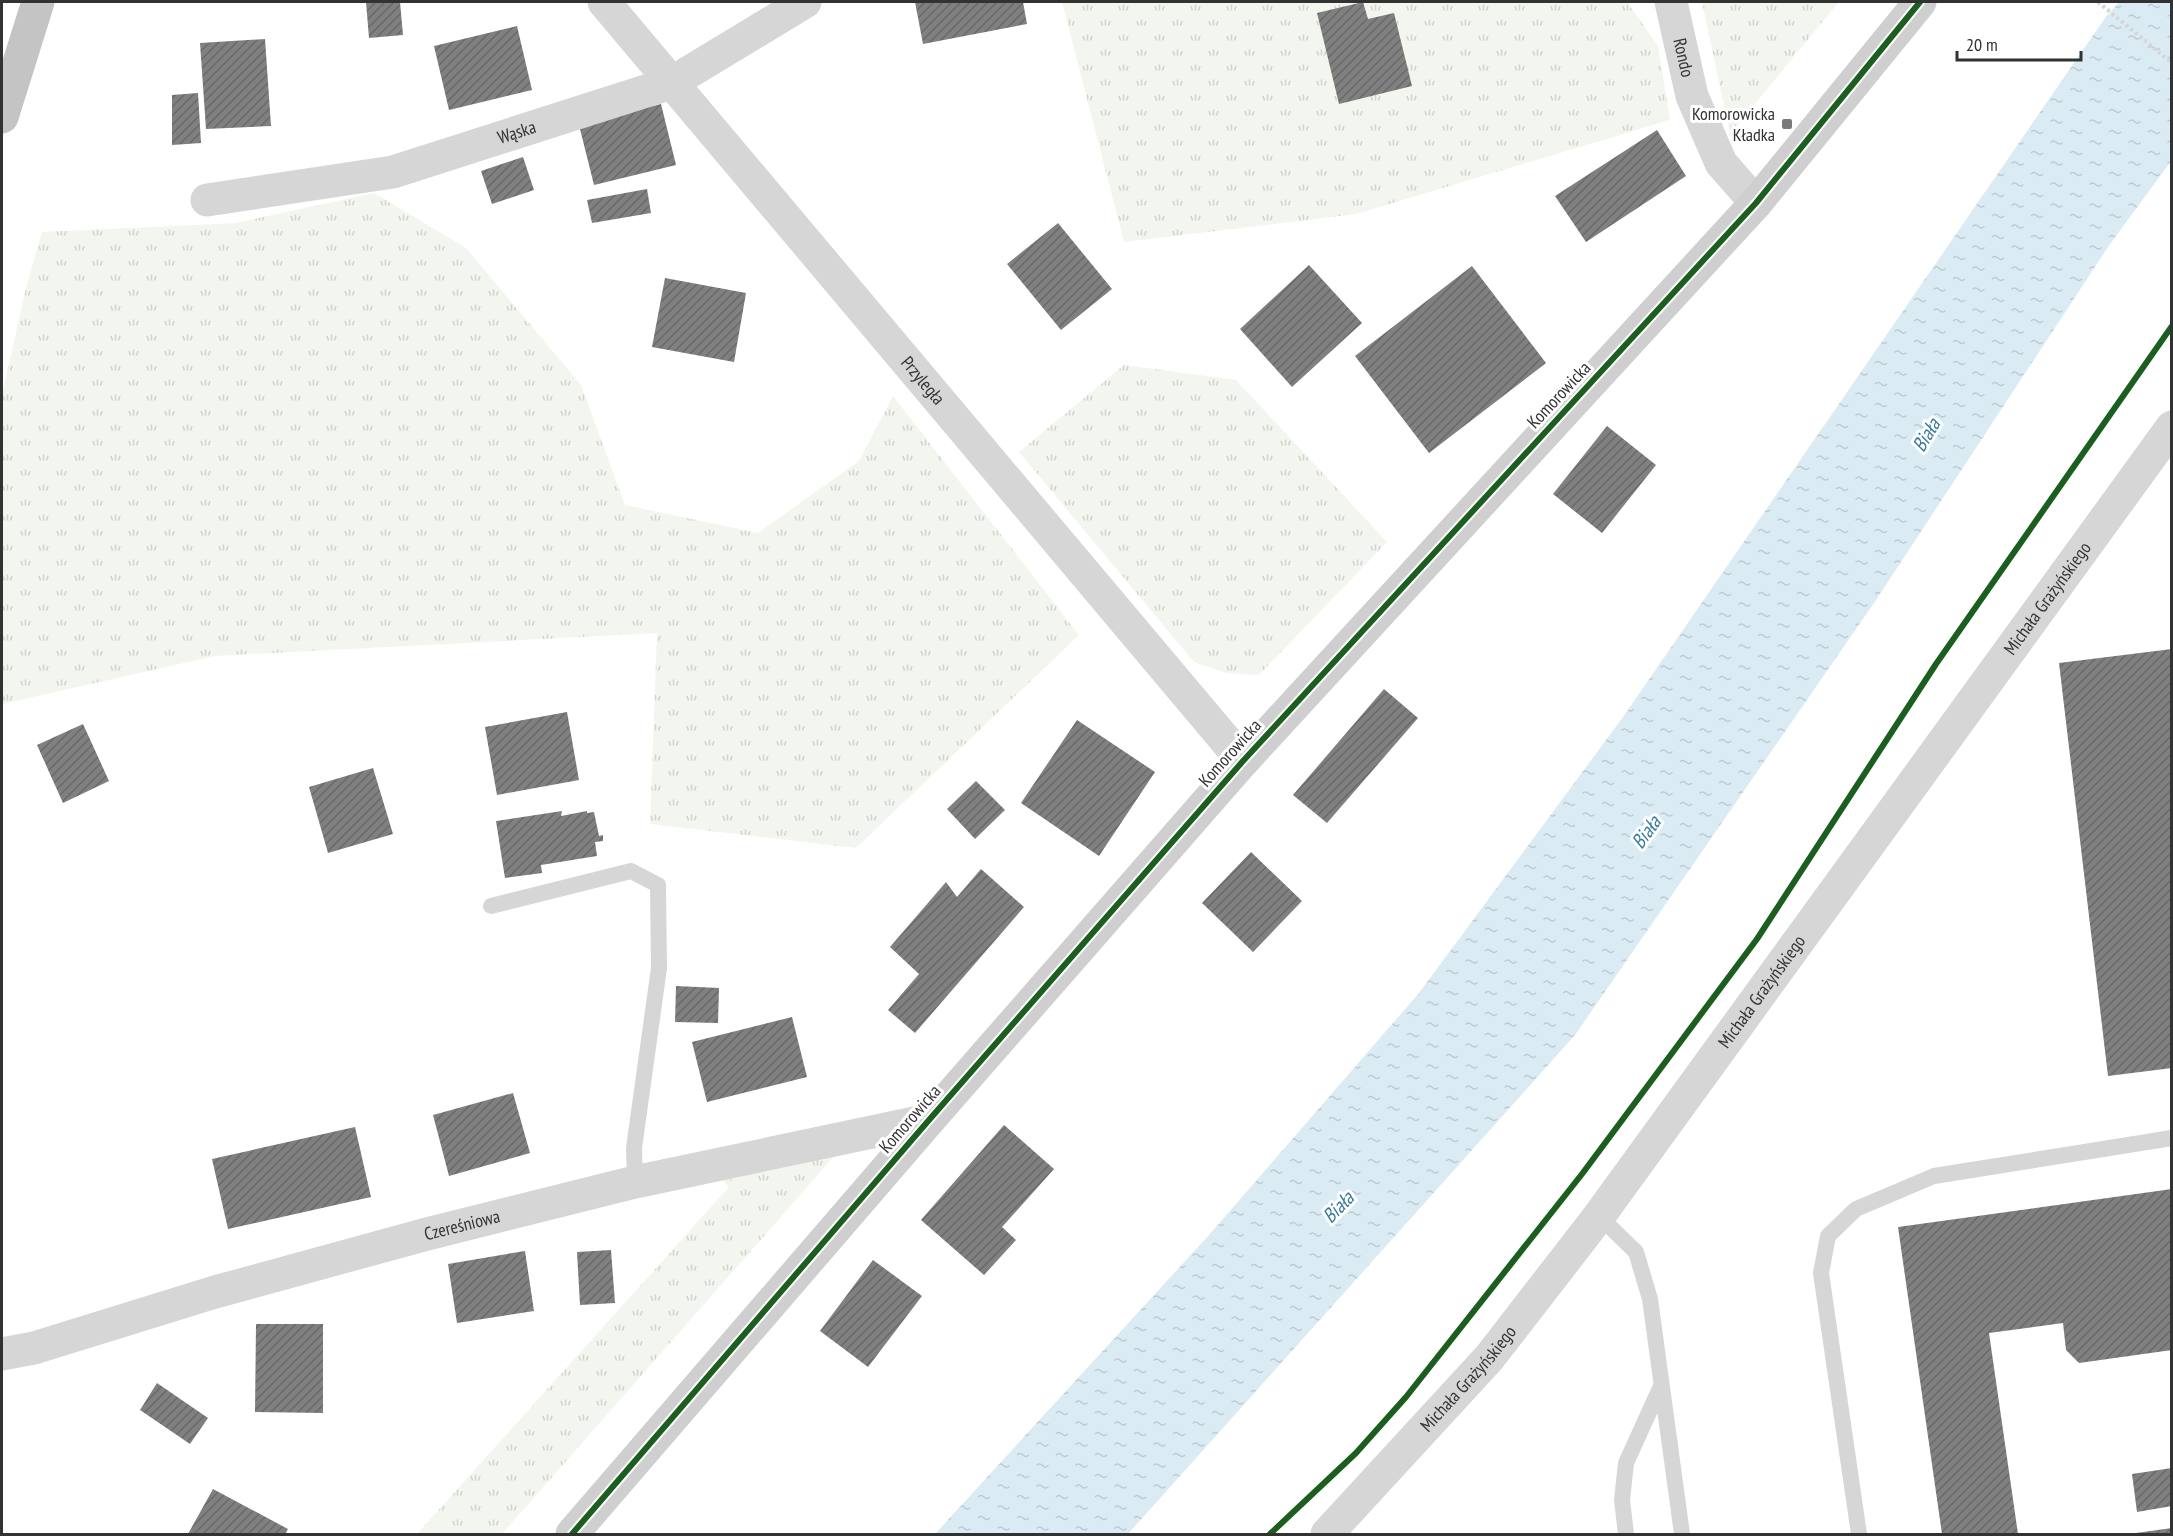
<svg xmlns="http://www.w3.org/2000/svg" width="2173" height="1536" viewBox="0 0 2173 1536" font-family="'PT Sans Narrow',sans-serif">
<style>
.grass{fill:url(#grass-tufts)}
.water{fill:url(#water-ripples)}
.building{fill:url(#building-hatch)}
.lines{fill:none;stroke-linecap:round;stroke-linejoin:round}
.path{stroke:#d6d6d6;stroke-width:4;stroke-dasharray:3 3;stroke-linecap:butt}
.lane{stroke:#d6d6d6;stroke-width:16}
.street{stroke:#d6d6d6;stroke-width:33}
.secondary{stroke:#cfcfcf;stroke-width:33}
.highway{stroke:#c4c4c4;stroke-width:33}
.cycleway-casing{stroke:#fff;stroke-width:10}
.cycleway{stroke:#1b5e20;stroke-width:6}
.poi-dot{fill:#7a7a7a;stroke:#fff;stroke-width:2}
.labels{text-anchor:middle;stroke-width:6;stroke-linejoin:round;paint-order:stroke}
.street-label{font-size:18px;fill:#323232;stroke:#fff}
.poi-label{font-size:18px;fill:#323232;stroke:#fff;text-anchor:end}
.water-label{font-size:20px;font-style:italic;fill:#387a9b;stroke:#fff}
</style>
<defs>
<pattern id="grass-tufts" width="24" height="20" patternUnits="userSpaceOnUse" patternTransform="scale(1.5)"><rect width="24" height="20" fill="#f3f6ee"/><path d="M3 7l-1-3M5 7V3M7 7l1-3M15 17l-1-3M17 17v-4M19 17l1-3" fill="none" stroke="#d1d3cd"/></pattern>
<pattern id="water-ripples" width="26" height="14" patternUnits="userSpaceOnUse" patternTransform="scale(1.5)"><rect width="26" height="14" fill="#dbebf4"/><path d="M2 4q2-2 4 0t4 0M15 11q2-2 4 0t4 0" fill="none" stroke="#bccad2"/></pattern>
<pattern id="building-hatch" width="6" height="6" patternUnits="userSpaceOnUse" patternTransform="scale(1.5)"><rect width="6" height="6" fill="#808080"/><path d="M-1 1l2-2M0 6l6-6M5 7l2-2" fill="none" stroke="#696969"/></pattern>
</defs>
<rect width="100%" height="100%" fill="#fff"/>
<!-- grass -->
<path class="grass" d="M1062,2H1627L1658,46L1670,120L1356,214L1124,242Z
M1702,2H1839L1730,134Z
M374,193L466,248L581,385L625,505L758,533L859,461L893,396L1079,635L856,848L650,824L657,633L215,656L2,704V395L26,288L42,232L236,223Z
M1124,365L1236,380L1387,542L1259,675L1226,673L1194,662L1019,452Z
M837,1153L502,1534H417L729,1187L723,1181Z"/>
<!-- water -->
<path class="water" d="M2119,2H2171V161L2108,247L1876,600L1575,1035L1128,1534H935L1209,1235L1419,993L1623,717L2105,18Z"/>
<!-- building -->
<path class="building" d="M366,2H400L403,35L369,38Z
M915,2H1023L1027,24L923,44Z
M1363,2L1368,19L1394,13L1412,86L1339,104L1317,13Z
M517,26L532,90L449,110L434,46Z
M265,39L271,126L206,129L200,43Z
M198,93L201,143L172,145V95Z
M661,104L676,165L594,185L579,125Z
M1657,130L1686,176L1586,242L1555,196Z
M523,157L534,190L492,204L481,171Z
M647,189L651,213L592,223L587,200Z
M1058,223L1112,289L1061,330L1007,264Z
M1309,265L1362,323L1292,387L1240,329Z
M1472,266L1546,363L1429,453L1355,356Z
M665,278L746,293L734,362L652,347Z
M1607,426L1656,465L1602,533L1553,494Z
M2172,649V1068L2108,1076L2059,663Z
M1384,689L1418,718L1327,823L1293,795Z
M567,712L579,780L497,795L485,727Z
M1077,720L1155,772L1099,856L1021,803Z
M83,724L109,781L63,803L37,745Z
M373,768L393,834L328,853L309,787Z
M976,781L1005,810L975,839L947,809Z
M562,811L561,816L587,811V813L594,812L599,836L603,835V841L595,842L597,856L541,865L542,873L505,878L496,821Z
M1251,852L1302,901L1253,952L1202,903Z
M981,869L1024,907L915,1033L888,1010L919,974L890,947L946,882L957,897Z
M676,986L719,988L718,1023L675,1022Z
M792,1017L807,1077L707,1102L692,1042Z
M513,1093L530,1153L449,1176L433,1115Z
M1004,1125L1054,1169L1002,1227L1016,1240L984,1275L921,1220Z
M355,1127L371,1197L228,1229L212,1159Z
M2172,1189V1350L2079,1363L2066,1350L2063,1323L1989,1333L2018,1534H1942L1898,1227Z
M611,1250L615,1303L580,1305L577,1252Z
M525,1251L534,1311L457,1323L448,1264Z
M873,1260L922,1296L868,1367L820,1331Z
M256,1324H323V1413L255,1412Z
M157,1383L208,1418L190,1444L140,1410Z
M2172,1468V1506L2137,1512L2132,1474Z
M213,1489L288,1529L285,1534H188Z
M2172,1528V1534H2136V1533Z"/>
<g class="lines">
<!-- path -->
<path class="path" d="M2098,2L2172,63"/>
<!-- lane -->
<path class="lane" d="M491,906L631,871L658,885L659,968L634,1148L635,1182
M1599,1216L1636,1252L1650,1299L1682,1534
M1626,1534L1622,1500L1626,1463L1661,1386
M1859,1534L1821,1273L1828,1236L1856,1209L1934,1176L2172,1138"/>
<!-- street -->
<g class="street">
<path id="s1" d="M604,2L1243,761"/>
<path id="s2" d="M1671,2L1692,96L1721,163L1756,203"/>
<path id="s3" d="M207,200L393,172L671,83L805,2"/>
<path id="s4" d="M2,1354L34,1348L215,1292L427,1234L635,1182L929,1120"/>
<path id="s5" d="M1327,1534L1489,1358L1599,1216L2172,427"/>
</g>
<!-- secondary -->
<path class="secondary" d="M572,1534L929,1120L1243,761L1756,203L1920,2"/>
<!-- highway -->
<path class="highway" d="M2,117L38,2"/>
<defs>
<path id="cycleway" d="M572,1534L929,1120L1243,761L1756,203L1920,2
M1270,1534L1356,1453L1406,1397L1582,1174L1757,939L1936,664L2172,326"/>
</defs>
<!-- cycleway casing -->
<use href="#cycleway" class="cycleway-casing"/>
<!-- cycleway -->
<use href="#cycleway" class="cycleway"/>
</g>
<!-- markers -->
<rect class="poi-dot" x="1781" y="118" width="12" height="12" rx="3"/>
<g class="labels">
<!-- street labels -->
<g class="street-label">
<text dy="6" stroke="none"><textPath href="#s2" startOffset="57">Rondo</textPath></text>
<text dy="6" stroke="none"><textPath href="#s3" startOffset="318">Wąska</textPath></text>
<text dy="6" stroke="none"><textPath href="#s1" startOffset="495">Przyległa</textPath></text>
<text transform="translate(1559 395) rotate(-47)" y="6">Komorowicka</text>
<text dy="6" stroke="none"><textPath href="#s5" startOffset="1182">Michała Grażyńskiego</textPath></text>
<text transform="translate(1230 753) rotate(-48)" y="6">Komorowicka</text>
<text dy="6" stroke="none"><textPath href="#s5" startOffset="696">Michała Grażyńskiego</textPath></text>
<text transform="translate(910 1119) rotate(-49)" y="6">Komorowicka</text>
<text dy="6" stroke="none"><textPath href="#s4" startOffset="478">Czereśniowa</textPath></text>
<text dy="6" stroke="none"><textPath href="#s5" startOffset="210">Michała Grażyńskiego</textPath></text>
</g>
<!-- poi labels -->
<g class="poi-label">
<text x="1775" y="120">Komorowicka<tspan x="1775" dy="21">Kładka</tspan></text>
</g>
<!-- water labels -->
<g class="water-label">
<text transform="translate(1926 435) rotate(-59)" y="7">Biała</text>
<text transform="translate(1646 832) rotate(-54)" y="7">Biała</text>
<text transform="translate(1338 1207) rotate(-46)" y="7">Biała</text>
</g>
</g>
<!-- border -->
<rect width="2173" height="1536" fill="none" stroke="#323232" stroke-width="6"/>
<!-- scale -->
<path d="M1957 51v9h124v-9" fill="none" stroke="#323232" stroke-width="3"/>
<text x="1966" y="51" font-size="18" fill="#323232" stroke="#ffffff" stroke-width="4.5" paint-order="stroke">20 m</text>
</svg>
